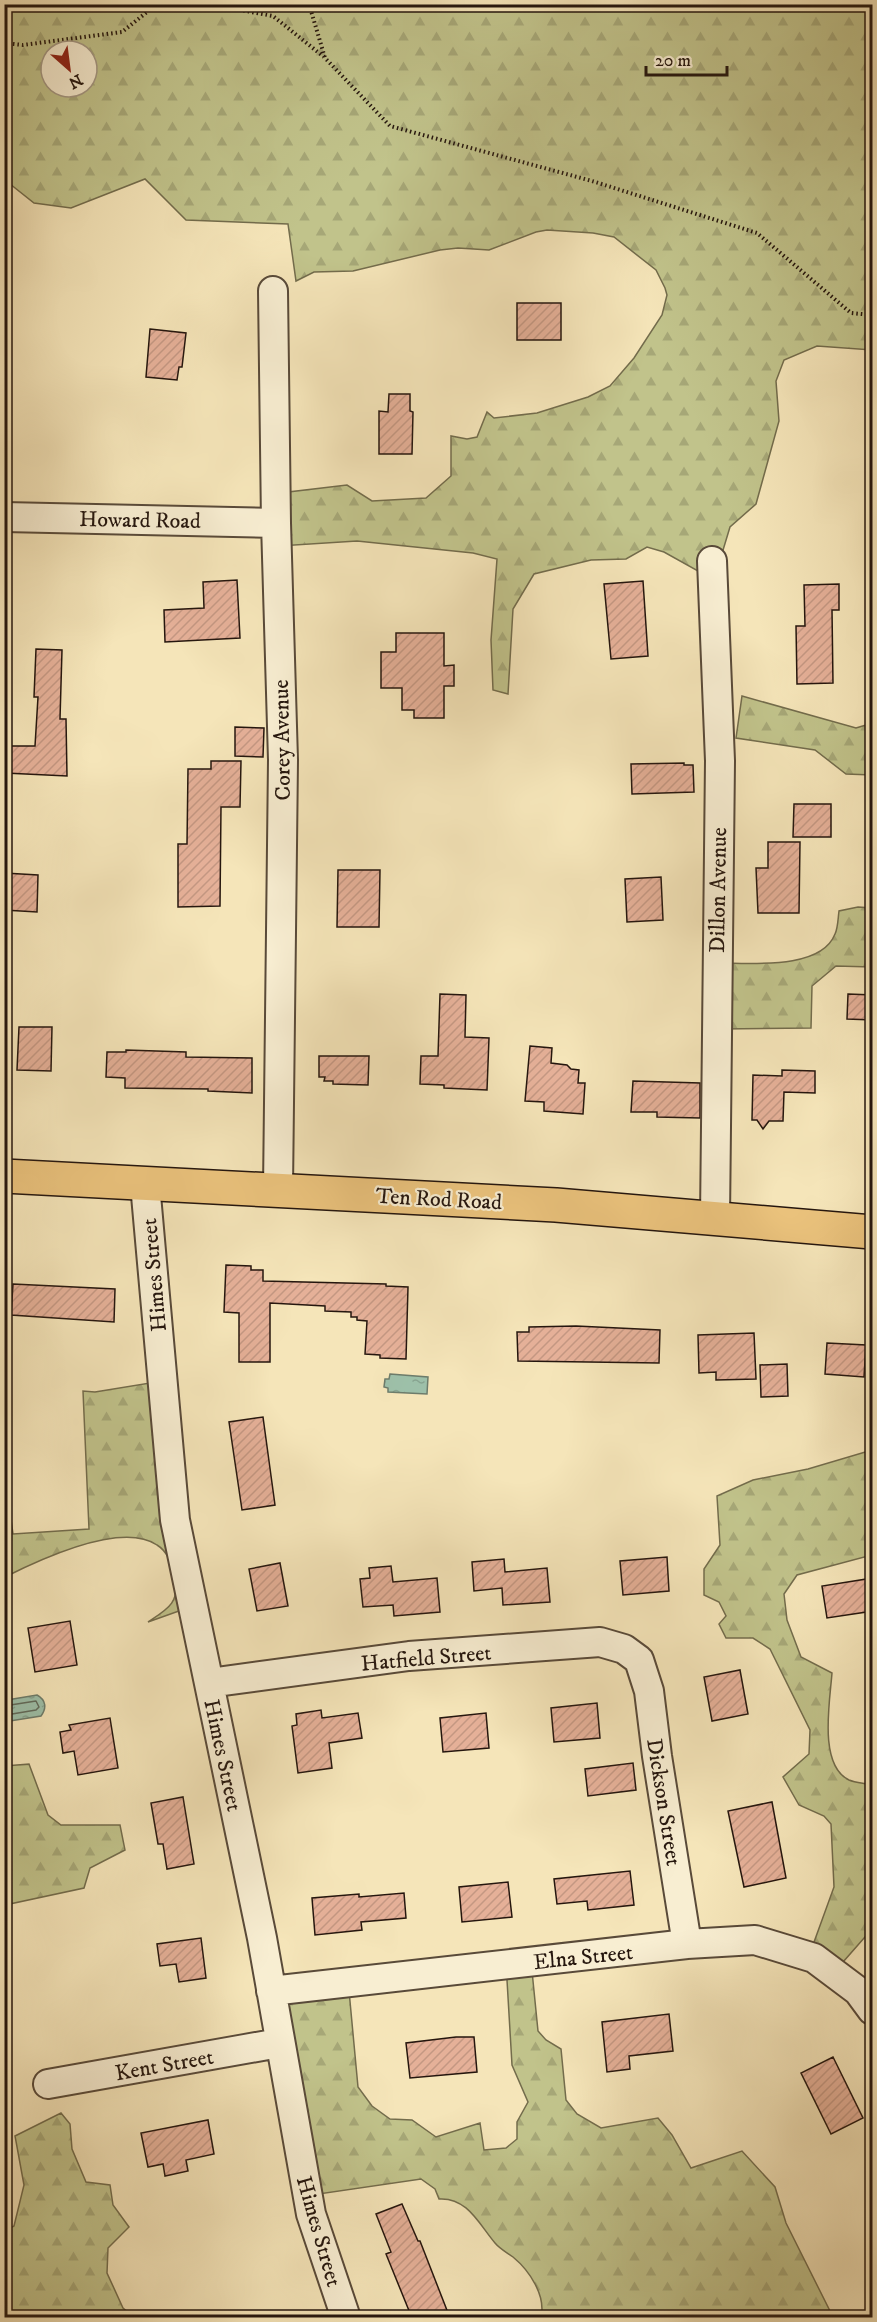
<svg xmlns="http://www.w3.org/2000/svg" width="877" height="2322" viewBox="0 0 877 2322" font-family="'IM FELL DW Pica',serif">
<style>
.forest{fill:url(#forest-firs);stroke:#736c4c;stroke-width:1.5;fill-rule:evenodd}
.water{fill:url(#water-ripples);stroke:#6d7c6b;stroke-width:1.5}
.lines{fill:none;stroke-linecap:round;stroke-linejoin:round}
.shore{stroke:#616b5c;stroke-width:1.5}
.building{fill:url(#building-hatch);stroke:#25160e;stroke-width:1.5}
.minor-casing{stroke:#594a39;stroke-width:32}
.primary-casing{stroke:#25160e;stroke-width:36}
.path{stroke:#25160e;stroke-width:4;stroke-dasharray:1.5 3;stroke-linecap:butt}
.minor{stroke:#f8eed2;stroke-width:28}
.primary{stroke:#eac27c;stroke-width:33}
.labels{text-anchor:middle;stroke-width:4.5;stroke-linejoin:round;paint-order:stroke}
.street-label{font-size:22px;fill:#25160e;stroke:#f8eed2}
</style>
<defs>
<pattern id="forest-firs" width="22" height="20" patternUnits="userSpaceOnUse" patternTransform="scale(1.5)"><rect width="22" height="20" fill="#c1c38b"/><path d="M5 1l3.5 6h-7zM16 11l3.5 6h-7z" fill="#a6a777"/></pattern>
<pattern id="water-ripples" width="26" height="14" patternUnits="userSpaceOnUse" patternTransform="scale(1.5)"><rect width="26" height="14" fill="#9dc0a9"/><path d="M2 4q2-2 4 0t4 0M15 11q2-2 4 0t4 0" fill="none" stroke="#87a490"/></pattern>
<pattern id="building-hatch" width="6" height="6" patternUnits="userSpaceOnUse" patternTransform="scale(1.5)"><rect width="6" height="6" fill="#e5b098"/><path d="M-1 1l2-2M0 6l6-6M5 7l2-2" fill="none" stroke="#c49782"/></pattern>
</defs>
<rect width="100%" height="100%" fill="#f5e5b9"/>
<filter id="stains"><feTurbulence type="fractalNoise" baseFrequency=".00333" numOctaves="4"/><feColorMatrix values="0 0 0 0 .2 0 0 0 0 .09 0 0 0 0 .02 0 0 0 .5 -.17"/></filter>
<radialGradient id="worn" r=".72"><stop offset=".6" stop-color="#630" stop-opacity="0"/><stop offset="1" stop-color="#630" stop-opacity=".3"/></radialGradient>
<!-- forest -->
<path class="forest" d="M4,5H872V350L817,346L784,360L776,381L779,421L756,504L730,527L714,580L664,552L647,547L626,559L591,560L534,574L513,609L508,694L493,690L491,640L497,559L473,553L357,541L279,546L280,493L347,485L372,501L426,498L451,476V436L467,439L477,437L487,412L494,418L537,413L588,397L610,386L634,358L662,315L667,295L665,288L656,270L614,237L593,233L547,230L536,232L489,250L458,248L440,250L353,271L314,272L296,281L288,224L186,220L145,179L71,208L34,203L5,180ZM51,51H87V87H51Z
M742,696L856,728L866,725L872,715V775L846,774L815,750L736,738Z
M858,907L872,908V967L836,966L812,986L811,1028L721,1029L719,963C751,963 821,970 835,934C838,928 838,918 839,911Z
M162,1381L193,1606L148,1622C168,1609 180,1603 175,1576C173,1565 167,1551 157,1545C121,1521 39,1560 5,1577L4,1470L13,1534L89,1529L83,1391L95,1392Z
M872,1450V1555L797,1575L784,1594L787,1620L801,1657L832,1673C830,1701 818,1765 849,1780C856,1783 865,1783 872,1785V1929L836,1970L809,1956L834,1887L831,1824L824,1816L799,1805L783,1777L809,1754L810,1730L770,1649L753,1638H726L719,1624L726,1616L719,1602L704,1595V1569L720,1545L717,1496L753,1480L808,1469Z
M29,1764L48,1815L61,1825H120L125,1850L90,1868L84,1888L5,1905V1766Z
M531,1961L538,2031L546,2040L561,2049L566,2100L577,2114L601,2128L658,2118L672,2135L691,2168L742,2151L775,2187L786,2223L833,2317H541C546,2296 530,2271 513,2257C506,2252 500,2249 495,2243C479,2224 467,2197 439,2199L435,2189L421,2179L312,2195L268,1978L348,1980L358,2087L372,2106L390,2119L412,2120L436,2137L480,2123L484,2150L506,2148L517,2139V2122L528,2102L512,2065L506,1963Z
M61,2113L70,2124L72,2149L86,2182L110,2185L113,2205L129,2227L108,2248L107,2273L123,2308L134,2317H5V2231L14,2226L24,2185L15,2136Z"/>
<!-- water -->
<path class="water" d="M390,1374L428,1377L427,1394L388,1392V1388L384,1387L385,1379H389Z
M37,1695C46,1700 47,1708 41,1716L10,1721L5,1717V1702L7,1700Z"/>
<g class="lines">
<!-- shore -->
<path class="shore" d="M4,1706L36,1701L39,1707L36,1710L12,1714L4,1713"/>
</g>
<!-- building -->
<path class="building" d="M517,303H561V340H517Z
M150,329L186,333L182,367H179L177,380L146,377Z
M389,394H410V411L413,412L412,454H379V411L388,412Z
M237,580L240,638L165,642L164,610L204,608L203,582Z
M643,581L648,656L611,659L604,584Z
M839,584V610H832L833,683L797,684L796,626H805L804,585Z
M396,633H444V666L454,665V686H444V718H414V710H402V688H381V652H396Z
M36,649L62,650L60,719H66L67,776L5,773V746H35L38,697H34Z
M235,727L264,728L263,757L235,756Z
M211,761H241L240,807H221L220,906L178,907V844H187L188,769H211Z
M684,763V765H693L694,792L632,794L631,764Z
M794,804H831V837H793Z
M768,842H800L799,913H758L756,868H768Z
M338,870H380L379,927H337Z
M4,873L38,875L37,912L4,910Z
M661,877L663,920L627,922L625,879Z
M440,994L466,995L465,1037L489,1038L487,1090L444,1088V1085L420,1084L421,1056H438Z
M848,994L873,995V1020L847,1019Z
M19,1027H52L51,1071L17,1070Z
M530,1046L552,1048L551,1063L567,1065L571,1069L579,1070L578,1083H585L583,1114L544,1111V1102L525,1101Z
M126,1050L186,1052V1057L252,1058V1093L208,1091V1089L125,1088V1078L106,1077L107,1052H126Z
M319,1056H369L368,1085L333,1084V1081H324L325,1077H319Z
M782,1070L815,1071V1093L784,1092L783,1121H769L763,1129L757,1120H752L753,1075L782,1076Z
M633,1081L700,1083V1118L657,1117V1112H631Z
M226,1265L251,1266V1270H263V1281L386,1284V1286L408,1287L406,1359L380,1358V1355L365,1354L367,1321L357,1320V1317H351V1312L325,1311V1306L270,1303V1362H239V1313L224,1312Z
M13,1284L115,1289L114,1322L11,1315Z
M576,1326L660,1330L659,1363L518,1361L517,1332H529V1327Z
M754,1333L756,1379L716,1380V1372L699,1373L698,1335Z
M827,1343L866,1345L864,1377L825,1374Z
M787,1364L788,1396L761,1397L760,1365Z
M263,1417L275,1505L242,1510L229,1422Z
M667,1557L669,1591L623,1595L620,1561Z
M504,1559L505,1572L547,1568L550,1602L503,1605L502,1588L474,1591L472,1562Z
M280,1563L288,1606L257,1611L249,1569Z
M391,1566L393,1582L437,1578L440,1612L394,1616L393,1605L363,1607L360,1579L370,1578L369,1568Z
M873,1578V1611L827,1618L822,1586Z
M70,1621L77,1665L35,1672L28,1628Z
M740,1670L748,1714L712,1721L704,1677Z
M597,1703L600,1738L554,1742L551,1708Z
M321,1710L322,1718L358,1713L362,1738L329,1743L332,1768L298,1773L292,1726L297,1725L296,1714Z
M486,1713L489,1748L443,1752L440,1718Z
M110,1718L118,1768L78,1775L74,1751L63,1753L60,1732L71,1730L69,1725Z
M633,1763L636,1790L588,1796L585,1769Z
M183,1797L194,1864L167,1869L163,1844H158L151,1803Z
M772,1802L786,1878L744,1887L728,1811Z
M630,1871L634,1905L588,1910L587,1901L557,1904L554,1879Z
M508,1882L512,1917L462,1922L459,1887Z
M404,1893L406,1918L361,1922L362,1930L315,1935L312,1898L359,1894V1897Z
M201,1938L206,1978L179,1982L176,1964L160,1966L157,1944Z
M669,2014L673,2051L629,2056L630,2069L607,2072L602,2022Z
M456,2037H474L477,2072L410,2078L406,2043Z
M833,2057L863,2118L831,2134L801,2073Z
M208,2120L214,2154L186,2160L188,2171L165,2176L163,2164L148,2167L141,2133Z
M402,2204L418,2241H420L450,2318H412L386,2254L391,2252L376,2214Z"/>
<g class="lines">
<defs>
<path id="minor" d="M273,291L276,523L283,760L278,1189
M4,517L276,523
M712,561L720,761L715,1218
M145,1184L175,1520L262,1938L311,2214L346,2318
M209,1683L409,1656L600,1642L624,1649L639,1660L649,1691L657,1756L687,1944
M271,1991L687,1944L755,1940L814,1958L858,1991L872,2010
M48,2084L279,2043"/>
<path id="primary" d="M4,1176L556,1205L872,1232"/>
</defs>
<!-- minor casing -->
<use href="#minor" class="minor-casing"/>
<!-- primary casing -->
<use href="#primary" class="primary-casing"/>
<!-- path -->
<path class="path" d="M208,4L273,16L324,57
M309,4L325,58L390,126L592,181L757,233L851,313L872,315
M4,43L23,45L122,32L157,4"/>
<!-- minor -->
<use href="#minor" class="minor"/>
<!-- primary -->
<use href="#primary" class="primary"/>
</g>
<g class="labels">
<!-- street labels -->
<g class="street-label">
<text transform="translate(140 519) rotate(1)" y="8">Howard Road</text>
<text transform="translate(281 740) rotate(-91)" y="8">Corey Avenue</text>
<text transform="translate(717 890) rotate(-89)" y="8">Dillon Avenue</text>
<text transform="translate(439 1198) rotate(3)" y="8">Ten Rod Road</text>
<text transform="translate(153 1275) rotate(-95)" y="8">Himes Street</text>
<text transform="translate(426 1657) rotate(-5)" y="8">Hatfield Street</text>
<text transform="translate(224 1755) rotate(78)" y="8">Himes Street</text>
<text transform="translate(665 1802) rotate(81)" y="8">Dickson Street</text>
<text transform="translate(583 1956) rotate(-6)" y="8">Elna Street</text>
<text transform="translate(164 2064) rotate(-10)" y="8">Kent Street</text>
<text transform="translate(320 2231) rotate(74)" y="8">Himes Street</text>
</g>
</g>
<!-- margin -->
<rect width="877" height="2322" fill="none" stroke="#f5e5b9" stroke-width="24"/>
<rect x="6" y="6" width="865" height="2310" fill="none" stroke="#25160e" stroke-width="3"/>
<rect x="12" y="12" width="853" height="2298" fill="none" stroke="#25160e" stroke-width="1.5"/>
<!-- north arrow -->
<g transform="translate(69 69) rotate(152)"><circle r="28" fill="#f8eed2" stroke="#a49884" stroke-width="1.5"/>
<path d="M0-4.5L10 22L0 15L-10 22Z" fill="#8f2418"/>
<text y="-9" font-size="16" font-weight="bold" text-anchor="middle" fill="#25160e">N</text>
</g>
<!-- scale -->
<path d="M646 66v9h81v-9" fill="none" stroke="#25160e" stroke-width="3"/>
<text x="655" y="66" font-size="18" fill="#25160e" stroke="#f8eed2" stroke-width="4.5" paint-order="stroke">20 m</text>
<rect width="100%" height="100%" filter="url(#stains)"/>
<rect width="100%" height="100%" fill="url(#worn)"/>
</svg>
